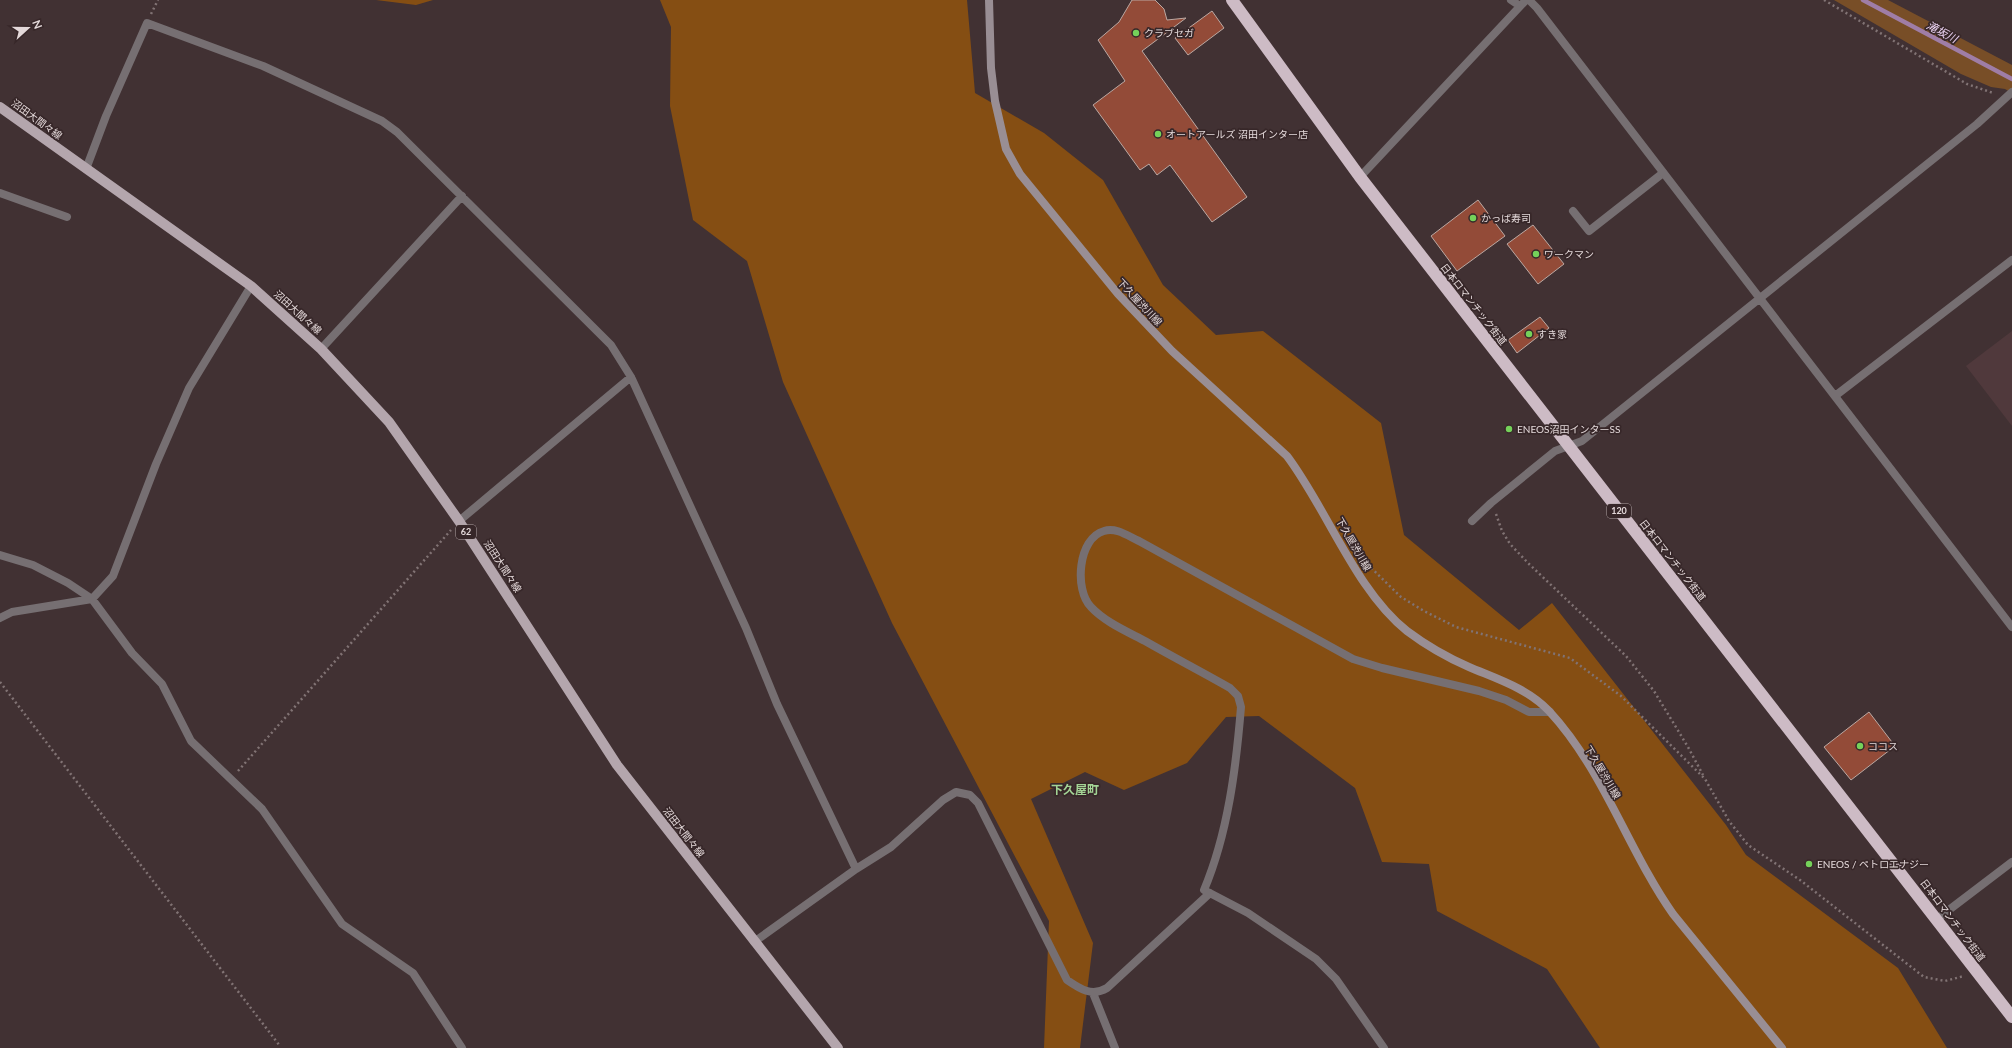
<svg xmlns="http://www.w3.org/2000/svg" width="2012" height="1048" viewBox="0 0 2012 1048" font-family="Lato,'Noto Sans JP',sans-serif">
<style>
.built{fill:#50393c}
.green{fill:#784e27}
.forest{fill:#854e13}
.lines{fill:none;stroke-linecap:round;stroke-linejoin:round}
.stream{stroke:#9f7da6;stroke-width:4.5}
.building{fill:#934b38;stroke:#bba8a2}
.path{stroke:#817374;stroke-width:2.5;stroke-dasharray:2 3;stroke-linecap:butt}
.lane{stroke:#766f72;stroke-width:8}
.street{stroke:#766f72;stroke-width:8}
.secondary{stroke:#998e94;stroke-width:8}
.primary{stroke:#b4a6ad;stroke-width:10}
.highway{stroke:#cdbbc5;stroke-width:12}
.poi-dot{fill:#75d25a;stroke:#372729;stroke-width:1.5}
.labels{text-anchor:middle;stroke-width:3.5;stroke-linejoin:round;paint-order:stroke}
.shield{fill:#372729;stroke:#b0a4a5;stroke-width:1}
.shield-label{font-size:9px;font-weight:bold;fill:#e4d9da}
.poi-label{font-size:10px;fill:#e4d9da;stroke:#372729;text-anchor:start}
.street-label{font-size:10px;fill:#e4d9da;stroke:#372729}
.water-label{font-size:11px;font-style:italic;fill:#efd6f7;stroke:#372729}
.quarter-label{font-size:12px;font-weight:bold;fill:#a3d495;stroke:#372729}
</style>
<rect width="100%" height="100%" fill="#413133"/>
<!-- built -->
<path class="built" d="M2012,331V426L1966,366Z"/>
<!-- green -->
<path class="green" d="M1834,0H1888L2012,65V93L2005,89L1991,87L1961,74Z"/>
<!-- forest -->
<path class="forest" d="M376,0H433L416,5Z
M660,0H967L975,93L1044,133L1103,180L1163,285L1216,335L1263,331L1381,423L1404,535L1519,630L1552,603L1726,825L1746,855L1898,968L1947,1048H1600L1547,969L1437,911L1429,864L1382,862L1355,788L1259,716L1226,717L1187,763L1124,790L1085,772L1031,799L1093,943L1080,1048H1044L1049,921L892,623L783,382L747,261L693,220L670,106L671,27Z"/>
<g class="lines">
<!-- stream -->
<path class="stream" d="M1863,0L2012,79"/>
</g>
<!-- building -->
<path class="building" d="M1132,0H1155L1164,9L1167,20L1186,18L1142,51L1247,197L1212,222L1170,165L1157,175L1149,164L1140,170L1093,105L1125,81L1098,40L1119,22Z
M1212,11L1224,28L1188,55L1175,38Z
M1478,200L1505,236L1457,271L1431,236Z
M1533,225L1564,264L1538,284L1507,244Z
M1540,317L1549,328L1517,353L1508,340Z
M1869,712L1895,746L1851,780L1824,747Z"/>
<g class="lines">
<!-- path -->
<path class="path" d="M1824,0L1967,84L1993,93
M151,14L158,0
M1496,514L1502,531L1510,544L1529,564L1626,656L1654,691L1688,747L1703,775
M1364,561L1401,597L1424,611L1456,627L1570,658L1621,696L1705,779L1729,821L1748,845L1800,880L1924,977L1945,981L1964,976
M0,682L280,1046
M238,771L451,530"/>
<!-- lane -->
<path class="lane" d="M1573,211L1589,231L1663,173"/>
<!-- street -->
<path class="street" d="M1511,0L1520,6
M1529,0L1537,8L2012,627
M86,169L106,116L147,23L263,66L382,121L397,132L611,345L631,377L746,628L777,704L856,869
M1360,177L1526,0
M0,193L67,217
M321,349L462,196
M1835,396L2012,260
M459,521L631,377
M1472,521L1491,503L1555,451L1582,441L1977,124L2012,92
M0,555L33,565L68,583L92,599L132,653L162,684L191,741L262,809L342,924L413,973L462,1048
M0,618L12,612L92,599L113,576L156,464L189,388L251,286
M1937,919L2012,862
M754,942L856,869L891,847L943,800L956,792L970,795L978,803L1067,980C1080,989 1092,997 1107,988L1210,893
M1093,993L1115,1048
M1384,1048L1336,979L1316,959L1248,913L1204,890C1228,833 1236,768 1241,707L1238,696L1230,688C1202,672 1173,657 1145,641C1126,631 1105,622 1091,607C1074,590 1078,538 1104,531C1116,527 1128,536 1139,541L1353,659L1382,668L1479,691L1506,700L1529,712H1550"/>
<!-- secondary -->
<path class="secondary" d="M989,0L991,68L995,101L1006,149L1020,174L1118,294L1172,351L1287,456C1327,509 1356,591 1407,631C1427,646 1446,657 1469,667C1497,679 1527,688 1549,711C1603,769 1628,850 1673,914L1782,1048"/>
<!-- primary -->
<path class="primary" d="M0,107L251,286L321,349L389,422L459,521L617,765L838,1048"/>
<!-- highway -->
<path class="highway" d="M1232,0L1360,177L2012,1017"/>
</g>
<!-- markers -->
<g class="poi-dot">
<circle cx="1136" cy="33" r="4"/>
<circle cx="1158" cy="134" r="4"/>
<circle cx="1473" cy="218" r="4"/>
<circle cx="1536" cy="254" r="4"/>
<circle cx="1529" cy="334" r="4"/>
<circle cx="1509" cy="429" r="4"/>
<circle cx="1860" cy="746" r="4"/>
<circle cx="1809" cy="864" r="4"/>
</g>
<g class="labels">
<!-- shield labels -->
<g class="shield">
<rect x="1607" y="504" width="24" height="14" rx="3"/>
<rect x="456" y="525" width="20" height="14" rx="3"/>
</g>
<g class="shield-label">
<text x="1619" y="514">120</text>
<text x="466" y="535">62</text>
</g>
<!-- poi labels -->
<g class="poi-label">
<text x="1144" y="37">クラブセガ</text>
<text x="1166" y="138">オートアールズ 沼田インター店</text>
<text x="1481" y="222">かっぱ寿司</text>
<text x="1544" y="258">ワークマン</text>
<text x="1537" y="338">すき家</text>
<text x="1517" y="433">ENEOS沼田インターSS</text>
<text x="1868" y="750">ココス</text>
<text x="1817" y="868">ENEOS / ペトロエナジー</text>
</g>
<!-- street labels -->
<g class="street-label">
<text transform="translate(37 119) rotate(36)" y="4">沼田大間々線</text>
<text transform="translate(1140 302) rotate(47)" y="4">下久屋渋川線</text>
<text transform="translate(1474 304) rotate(52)" y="4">日本ロマンチック街道</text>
<text transform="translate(298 312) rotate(42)" y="4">沼田大間々線</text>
<text transform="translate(1354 544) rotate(60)" y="4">下久屋渋川線</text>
<text transform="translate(1673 560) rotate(52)" y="4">日本ロマンチック街道</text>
<text transform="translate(503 566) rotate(57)" y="4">沼田大間々線</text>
<text transform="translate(1603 772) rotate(59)" y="4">下久屋渋川線</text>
<text transform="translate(684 832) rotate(52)" y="4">沼田大間々線</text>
<text transform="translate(1953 920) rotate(53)" y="4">日本ロマンチック街道</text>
</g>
<!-- water labels -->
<g class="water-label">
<text transform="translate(1942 32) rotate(28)" y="4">滝坂川</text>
</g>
<!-- quarter labels -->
<g class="quarter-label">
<text x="1075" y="794">下久屋町</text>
</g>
</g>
<!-- north arrow -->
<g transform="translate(28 28) rotate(69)" stroke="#372729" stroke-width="3" paint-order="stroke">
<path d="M0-3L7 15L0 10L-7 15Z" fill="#e4d9da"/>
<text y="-6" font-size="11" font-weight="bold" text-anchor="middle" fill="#e4d9da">N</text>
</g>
</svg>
